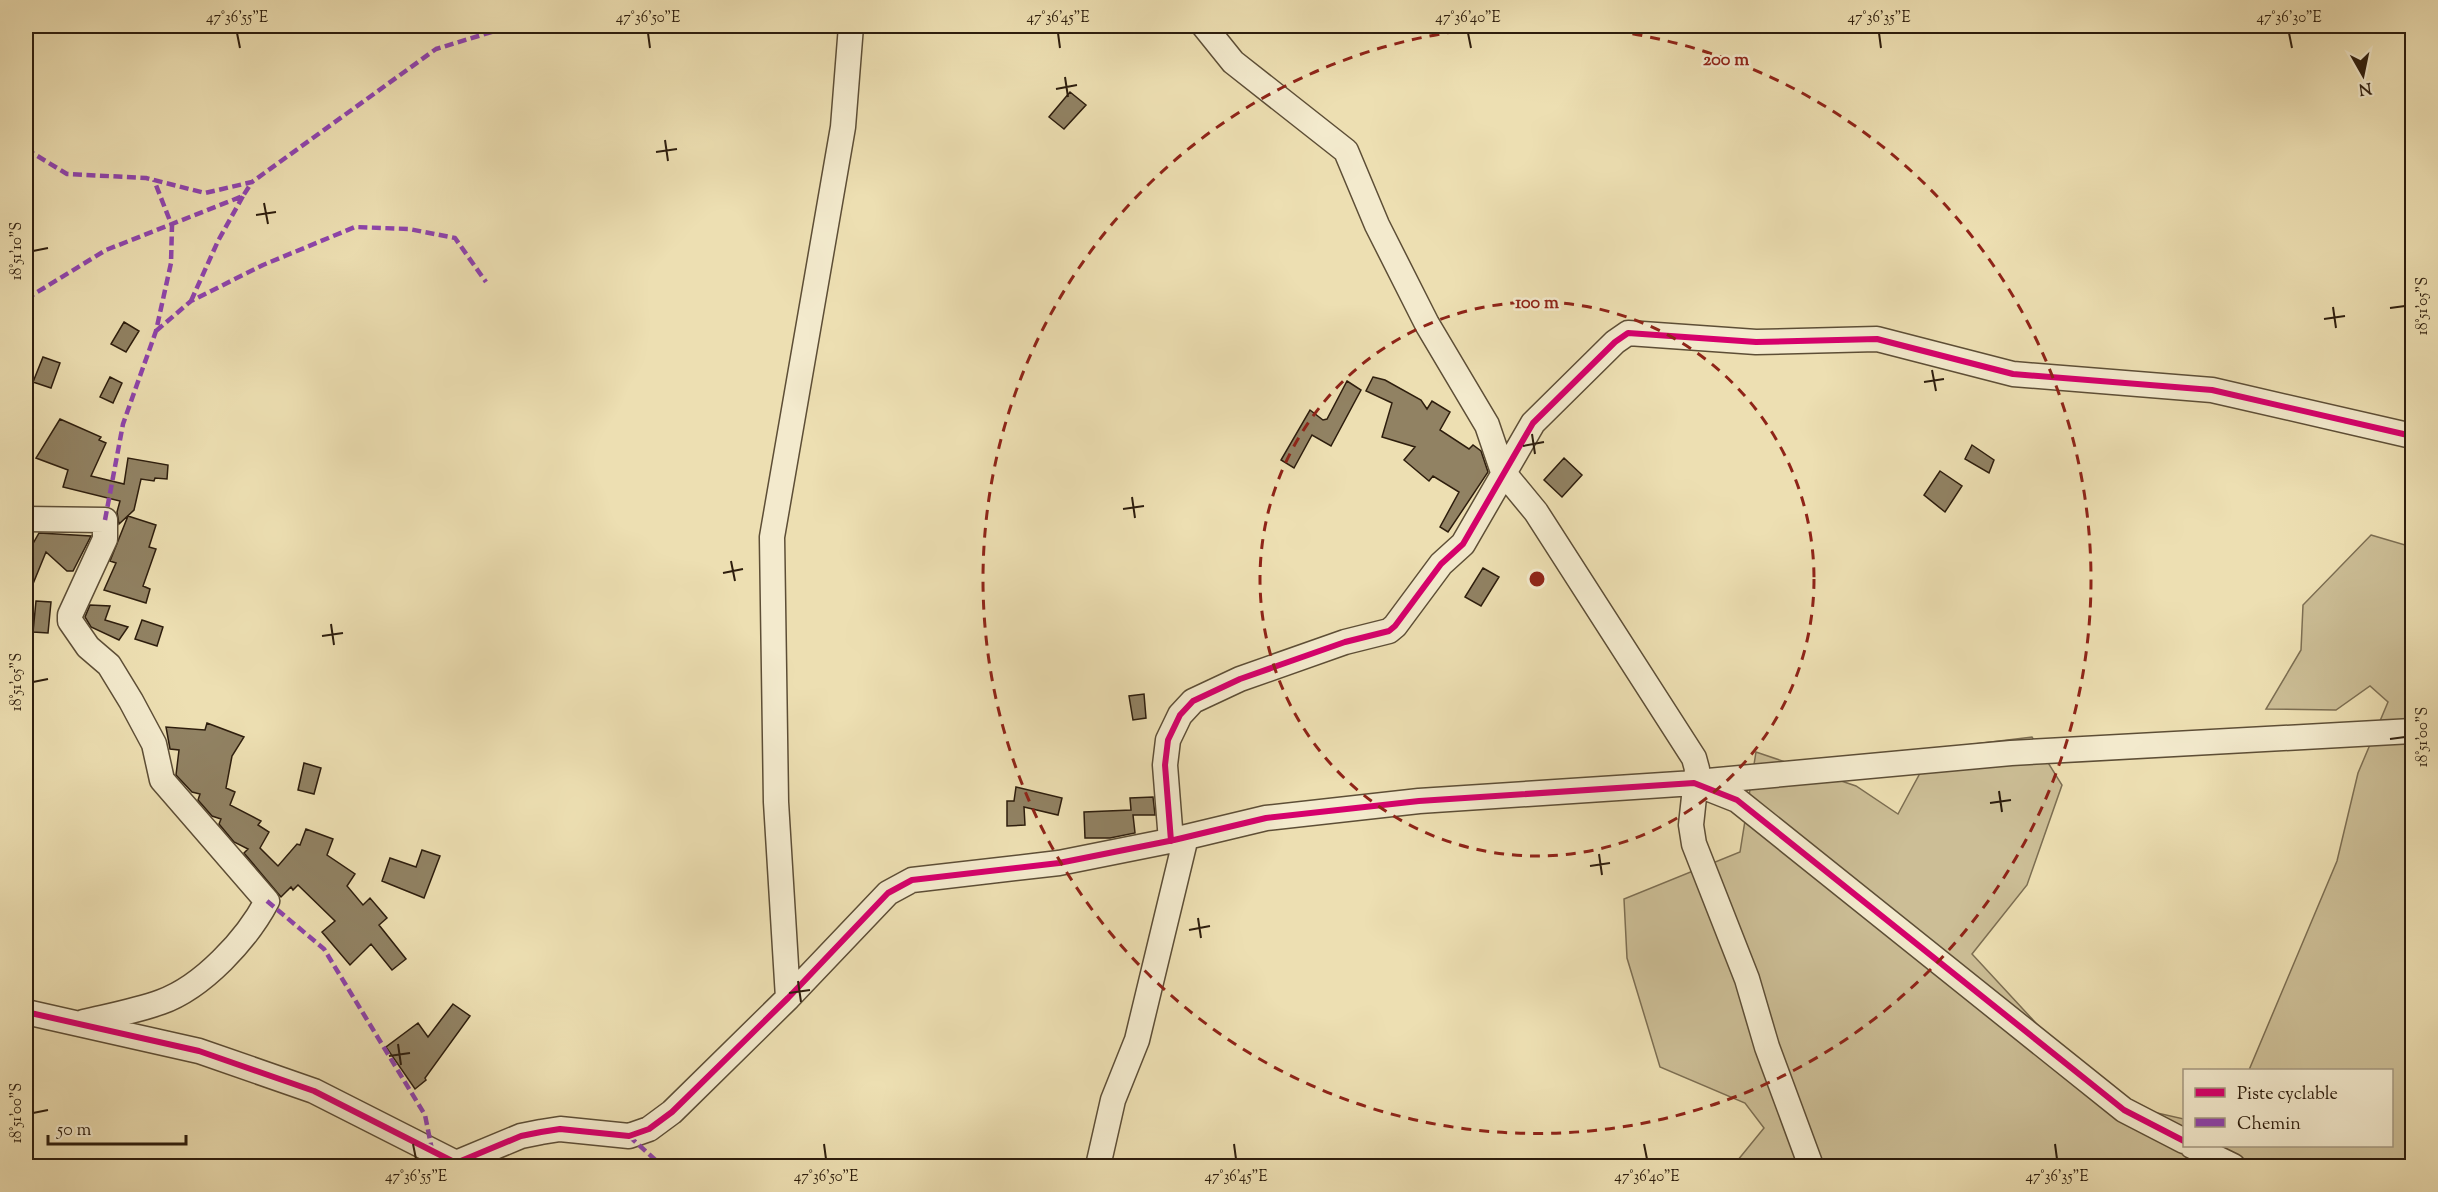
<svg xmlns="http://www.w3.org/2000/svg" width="2438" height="1192" viewBox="0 0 2438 1192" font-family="'Sorts Mill Goudy',serif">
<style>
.green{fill:#ccbe96;stroke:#7c6e52;stroke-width:1.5}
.building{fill:#918263;stroke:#2d1d0d;stroke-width:1.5}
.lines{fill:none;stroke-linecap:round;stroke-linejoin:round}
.minor-casing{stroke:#5d4e36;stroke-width:27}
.minor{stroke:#f3eacd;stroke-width:24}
.quiet{stroke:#8e44ad;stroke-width:4.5;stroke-dasharray:9 4.5;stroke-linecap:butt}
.cycleway-casing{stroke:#f3eacd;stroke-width:10}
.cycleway{stroke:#d6006c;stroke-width:6}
.ticks{fill:none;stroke:#2d1d0d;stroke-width:2}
.ring{fill:none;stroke:#8f2418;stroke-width:3;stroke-dasharray:10 8}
.centre{fill:#8f2418;stroke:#f3eacd;stroke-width:3}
.ring-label{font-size:18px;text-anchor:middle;font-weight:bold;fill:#8f2418;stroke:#f3eacd;stroke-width:5;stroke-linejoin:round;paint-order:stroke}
.neatline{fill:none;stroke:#2d1d0d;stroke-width:2}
.ticks-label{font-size:15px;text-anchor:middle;fill:#2d1d0d}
</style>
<rect width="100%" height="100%" fill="#eddfb2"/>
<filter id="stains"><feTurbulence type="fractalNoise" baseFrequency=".00333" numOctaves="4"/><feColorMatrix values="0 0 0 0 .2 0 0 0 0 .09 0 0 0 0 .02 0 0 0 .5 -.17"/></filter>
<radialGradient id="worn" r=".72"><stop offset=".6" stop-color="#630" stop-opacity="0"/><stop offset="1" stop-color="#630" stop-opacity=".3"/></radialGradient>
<!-- green -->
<path class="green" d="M2371,535L2412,547V1166H1733L1764,1128L1745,1103L1660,1067L1627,958L1624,899L1740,852L1756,752L1856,786L1898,814L1933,749L2032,737L2062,785L2027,885L1972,954L2109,1102L2184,1119V1146H2392V1070H2249L2337,861L2358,773L2388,702L2370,686L2336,710L2266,709L2301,650L2303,605Z"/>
<!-- building -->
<path class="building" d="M1070,92L1086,105L1064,129L1049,117Z
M124,322L139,331L126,352L111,344Z
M43,357L60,363L51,388L33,382Z
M110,377L122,383L113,403L100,397Z
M1373,377L1385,380L1421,400L1427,409L1432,401L1450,412L1440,430L1469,449L1473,445L1481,451L1488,472L1448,532L1440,527L1459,492L1433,476L1429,481L1404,460L1415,447L1382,437L1392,403L1366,391Z
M1347,381L1361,390L1331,446L1312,435L1294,468L1281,460L1310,410L1323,420L1327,419Z
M60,419L101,437L99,440L106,443L91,476L124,484L128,458L168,465L167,479L155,478L154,481L141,479L134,510L119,524L117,512L120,501L63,487L68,470L36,458Z
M1972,445L1994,460L1989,473L1965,459Z
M1564,458L1582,475L1562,497L1544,480Z
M1940,471L1962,486L1945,512L1924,495Z
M128,516L156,525L149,547L156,549L143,586L150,589L146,603L104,590L116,563L110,561Z
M39,533L91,536L73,571H67L46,552L26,601V556Z
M1483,568L1499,577L1481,606L1465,597Z
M36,601L51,602L48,633L33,632Z
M90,605L110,606L105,620L128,627L119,640L91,627L85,617Z
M142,620L163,627L157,646L135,639Z
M1144,694L1146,718L1133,720L1129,696Z
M207,723L244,737L232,756L226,788L235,792L230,805L261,821L258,825L269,832L260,848L278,866L297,844L300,845L306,829L333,839L327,855L355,874L347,886L363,905L370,898L387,918L379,925L406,959L392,970L371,944L350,965L322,932L335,921L298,885L293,890L291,887L281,897L244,853L248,849L234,842L219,824L221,819L212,816L198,800L200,794L192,792L176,775L179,750L170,749L166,727L205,730Z
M304,763L321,768L314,794L298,790Z
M1016,787L1062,798L1058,815L1024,807L1025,825L1007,826V801H1014Z
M1153,797L1155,815H1133L1135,833L1110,838H1085L1084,812L1131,810L1130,798Z
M422,850L440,856L424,898L382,881L390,858L416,867Z
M453,1004L470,1016L425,1078L426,1080L415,1089L386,1047L418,1023L428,1037Z"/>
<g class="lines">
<defs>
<path id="minor" d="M1204,26L1233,62L1346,151L1377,225L1427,324L1487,425L1503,472L1536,512L1694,758L1697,769L1691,825L1694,844L1747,979L1767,1047L1811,1166
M26,519L105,520V539L70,615V621L88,647L109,665L131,701L154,744L162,780L267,901C247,939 203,987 161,1002C136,1011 109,1016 84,1022
M1697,782L2011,753L2412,731
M1171,841L1165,765L1168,740L1180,715L1193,701L1240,679L1345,642L1389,631L1395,626L1441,564L1463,544L1533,423L1615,342L1628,333L1756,342L1877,339L2013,374L2212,390L2412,436
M788,998L776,802L772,537L843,127L851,26
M26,1012L199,1051L314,1091L456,1163L521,1136L541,1132L560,1129L629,1136L649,1129L672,1112L788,998L888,893L912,880L1059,863L1174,840L1266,818L1419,801L1694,783L1737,800L2124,1110L2184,1141
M2192,1146L2233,1166
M1098,1166L1113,1100L1137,1040L1186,837"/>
</defs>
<!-- minor casing -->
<use href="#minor" class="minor-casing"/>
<!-- minor -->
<use href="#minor" class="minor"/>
<!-- quiet -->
<path class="quiet" d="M26,38L36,26
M26,149L67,174L146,178L205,193L252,182L436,49L511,26
M26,299L106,250L243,196L252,182
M191,301L218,241L243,196
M156,331L191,301L263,265L355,227L409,229L455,238L486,282
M105,520L123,424L156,331L171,263L172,226L154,180
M267,901L324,949L425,1115L432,1150
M629,1136L662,1166"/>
<defs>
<path id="cycleway" d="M1171,841L1165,765L1168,740L1180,715L1193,701L1240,679L1345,642L1389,631L1395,626L1441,564L1463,544L1533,423L1615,342L1628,333L1756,342L1877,339L2013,374L2212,390L2412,436
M26,1012L199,1051L314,1091L456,1163L521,1136L541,1132L560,1129L629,1136L649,1129L672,1112L788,998L888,893L912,880L1059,863L1174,840L1266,818L1419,801L1694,783L1737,800L2124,1110L2184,1141"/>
</defs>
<!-- cycleway casing -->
<use href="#cycleway" class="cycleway-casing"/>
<!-- cycleway -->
<use href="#cycleway" class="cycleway"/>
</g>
<!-- ticks -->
<path class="ticks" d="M237,33L240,48M648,33L650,48M1058,33L1060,48M1468,33L1471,48M1879,33L1881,48M2289,33L2292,48M1065,77L1068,97M1056,89L1077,85M665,140L668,161M656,152L677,149M264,203L268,224M256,215L276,212M33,251L48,248M2333,307L2336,328M2390,308L2405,306M2324,319L2345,316M1932,370L1936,391M1924,382L1944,379M1532,434L1535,454M1523,446L1544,442M1132,497L1135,518M1123,509L1144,506M731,561L735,581M723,573L743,569M331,624L334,645M322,636L343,633M33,682L48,679M2390,739L2405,737M1999,791L2002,812M1990,803L2011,800M1599,854L1602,875M1590,866L1610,863M1198,918L1201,938M1189,930L1210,926M798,981L801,1002M789,993L810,990M398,1044L401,1065M389,1056L410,1053M33,1113L48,1110M413,1144L416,1159M824,1144L826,1159M1234,1144L1236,1159M1644,1144L1647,1159M2055,1144L2057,1159"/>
<!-- distance rings -->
<g class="ring">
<circle cx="1537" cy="579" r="277"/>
<path d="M1561 26A554 554 0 1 1 1513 26"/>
</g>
<circle cx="1537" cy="579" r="9" class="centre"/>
<g class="ring-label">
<text x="1726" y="65">200 m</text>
<text x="1537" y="308">100 m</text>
</g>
<!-- margin -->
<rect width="2438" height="1192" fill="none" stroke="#eddfb2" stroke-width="66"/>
<!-- legend -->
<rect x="2183" y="1069" width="210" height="78" fill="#f3eacd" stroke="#a49880" stroke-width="1.5"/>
<rect x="2195" y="1088" width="30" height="9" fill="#d6006c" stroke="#a49880" stroke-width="1.5"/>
<text x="2237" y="1099" font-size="18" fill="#2d1d0d">Piste cyclable</text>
<rect x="2195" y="1118" width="30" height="9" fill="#8e44ad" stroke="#a49880" stroke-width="1.5"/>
<text x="2237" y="1129" font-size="18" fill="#2d1d0d">Chemin</text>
<!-- north arrow -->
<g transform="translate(2363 75) rotate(171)" stroke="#f3eacd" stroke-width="4.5" paint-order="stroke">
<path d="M0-4.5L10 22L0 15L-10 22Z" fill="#2d1d0d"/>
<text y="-9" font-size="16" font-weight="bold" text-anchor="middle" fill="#2d1d0d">N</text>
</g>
<!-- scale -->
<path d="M48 1135v9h138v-9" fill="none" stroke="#2d1d0d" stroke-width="3"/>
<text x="57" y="1135" font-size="18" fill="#2d1d0d" stroke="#f3eacd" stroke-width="4.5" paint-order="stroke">50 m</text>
<rect x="33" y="33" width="2372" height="1126" class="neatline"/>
<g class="ticks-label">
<text x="237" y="22">47°36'55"E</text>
<text x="648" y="22">47°36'50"E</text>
<text x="1058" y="22">47°36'45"E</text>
<text x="1468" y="22">47°36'40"E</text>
<text x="1879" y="22">47°36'35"E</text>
<text x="2289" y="22">47°36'30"E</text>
<text transform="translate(16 251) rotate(-90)" y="5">18°51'10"S</text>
<text transform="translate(2422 306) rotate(-90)" y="5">18°51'05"S</text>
<text transform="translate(16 682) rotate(-90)" y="5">18°51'05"S</text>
<text transform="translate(2422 737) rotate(-90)" y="5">18°51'00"S</text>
<text transform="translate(16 1113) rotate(-90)" y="5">18°51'00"S</text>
<text x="416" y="1181">47°36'55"E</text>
<text x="826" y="1181">47°36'50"E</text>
<text x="1236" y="1181">47°36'45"E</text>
<text x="1647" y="1181">47°36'40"E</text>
<text x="2057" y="1181">47°36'35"E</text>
</g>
<rect width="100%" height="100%" filter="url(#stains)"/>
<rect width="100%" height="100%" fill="url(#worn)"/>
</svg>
